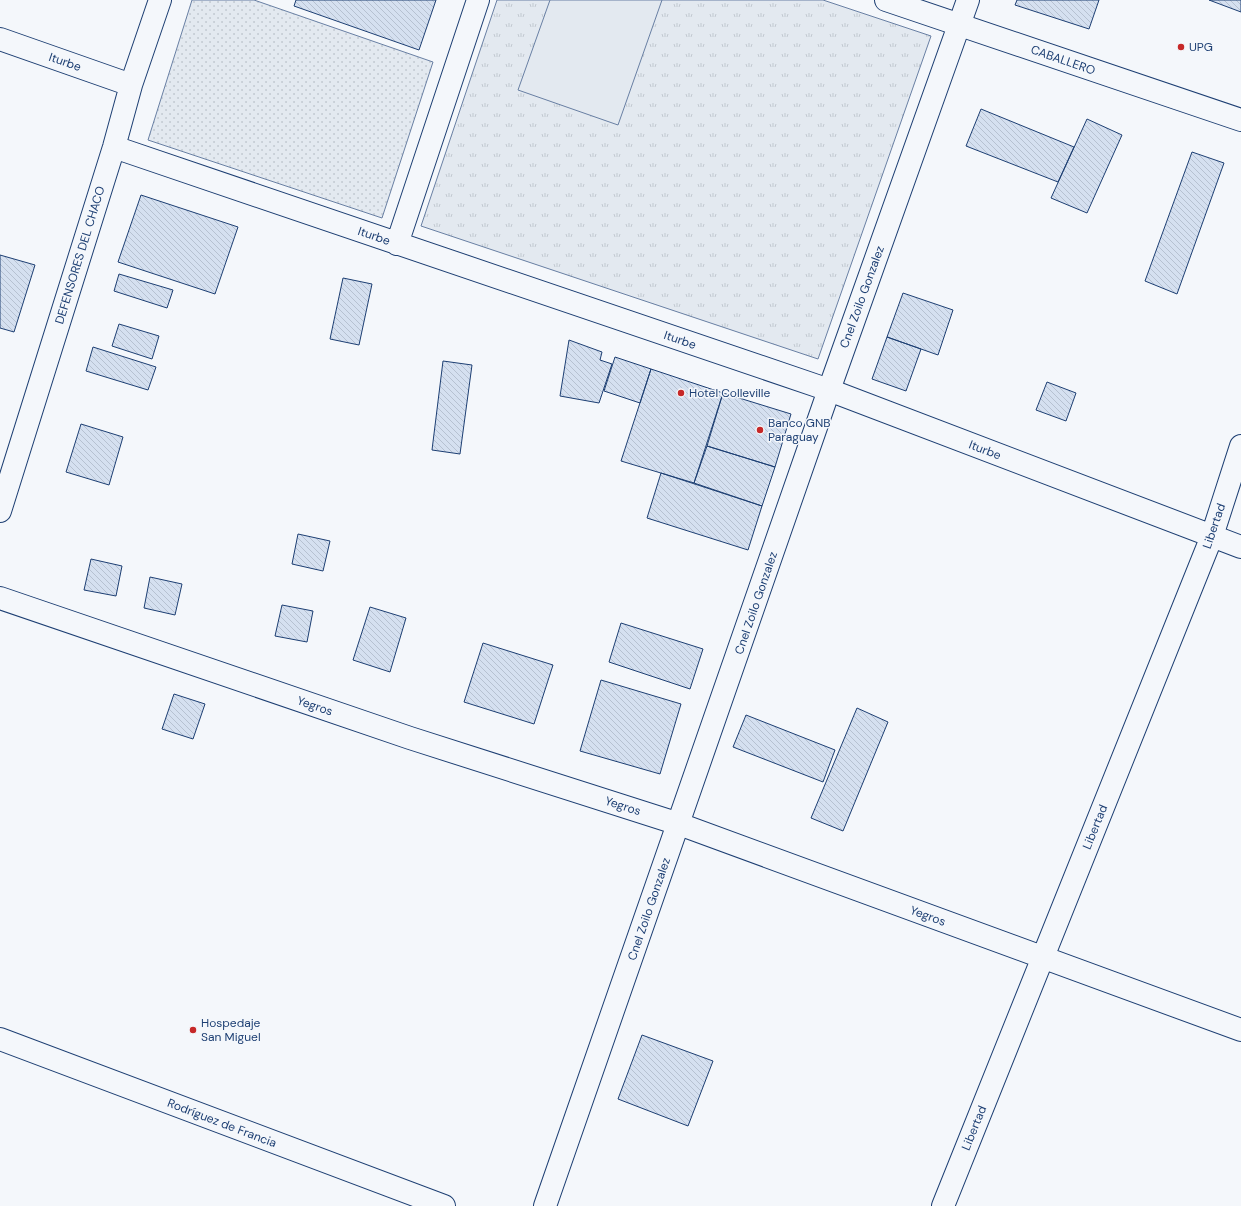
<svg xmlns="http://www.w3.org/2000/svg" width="1241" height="1206" viewBox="0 0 1241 1206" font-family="'DM Sans',sans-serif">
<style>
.grass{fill:url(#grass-dots);stroke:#687fa3}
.park{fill:url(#park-tufts);stroke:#687fa3}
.pitch{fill:#e3e9f0;stroke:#687fa3}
.building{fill:url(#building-back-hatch);stroke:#1d3f73}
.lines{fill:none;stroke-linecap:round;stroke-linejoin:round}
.minor-casing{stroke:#1d3f73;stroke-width:24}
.secondary-casing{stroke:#1d3f73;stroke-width:24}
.minor{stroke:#f4f7fb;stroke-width:22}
.secondary{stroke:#f4f7fb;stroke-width:22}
.poi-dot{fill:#c62828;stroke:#f4f7fb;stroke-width:1.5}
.labels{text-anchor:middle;stroke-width:3;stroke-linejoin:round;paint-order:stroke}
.poi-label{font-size:12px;fill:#1d3f73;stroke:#f4f7fb;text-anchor:start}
.street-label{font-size:12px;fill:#1d3f73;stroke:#f4f7fb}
</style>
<defs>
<pattern id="grass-dots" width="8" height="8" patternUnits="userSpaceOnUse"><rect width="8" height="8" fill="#e3e9f0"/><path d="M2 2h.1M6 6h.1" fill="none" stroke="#c2c9d1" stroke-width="1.8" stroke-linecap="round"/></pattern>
<pattern id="park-tufts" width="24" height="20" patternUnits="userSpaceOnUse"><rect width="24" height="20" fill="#e3e9f0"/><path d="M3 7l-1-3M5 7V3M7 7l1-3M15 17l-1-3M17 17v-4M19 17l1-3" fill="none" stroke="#c2c9d1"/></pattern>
<pattern id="building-back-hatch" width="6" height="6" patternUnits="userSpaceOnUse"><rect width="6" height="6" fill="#d5e0f0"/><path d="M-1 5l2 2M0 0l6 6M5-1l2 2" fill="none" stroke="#b6c1d1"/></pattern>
</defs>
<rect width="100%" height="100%" fill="#f4f7fb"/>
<!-- grass -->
<path class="grass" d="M192,0H254L433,62L382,218L148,140Z"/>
<!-- park -->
<path class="park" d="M497,0H823L931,36L818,359L421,226Z"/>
<!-- pitch -->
<path class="pitch" d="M550,0H662L618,125L518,90Z"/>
<!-- building -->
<path class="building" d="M296,0H436L419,50L294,6Z
M1017,0H1099L1089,29L1015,5Z
M1209,0H1241V12Z
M981,109L1074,147L1058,182L966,146Z
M1087,119L1122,135L1087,213L1051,198Z
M1192,152L1224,163L1177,294L1145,281Z
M141,195L238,227L215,294L118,262Z
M0,255L35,265L14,332L0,328Z
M119,274L173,290L167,308L114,291Z
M343,278L372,284L359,345L330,339Z
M903,293L953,310L938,355L887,337Z
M119,324L159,336L152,359L112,346Z
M887,337L921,349L906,391L872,379Z
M569,340L602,352L600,360L612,364L599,403L560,396Z
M93,347L156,367L148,390L86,371Z
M615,357L651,369L640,403L604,391Z
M443,361L472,365L460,454L432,450Z
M651,369L723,393L694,483L621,461Z
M1047,382L1076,393L1066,421L1036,410Z
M723,393L791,414L775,467L707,446Z
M81,424L123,437L109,485L66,472Z
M707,446L775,467L762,506L694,483Z
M661,473L762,506L748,550L647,518Z
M298,534L330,541L323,571L292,564Z
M91,559L122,566L116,596L84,590Z
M150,577L182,584L175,615L144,608Z
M282,605L313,611L307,642L275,636Z
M370,607L406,618L390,672L353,660Z
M621,623L703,649L690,689L609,662Z
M483,643L553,665L534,724L464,702Z
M601,680L681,704L660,774L580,751Z
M174,694L205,704L193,739L162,729Z
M857,708L888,722L843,831L811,818Z
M746,715L835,750L823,782L733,747Z
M642,1035L713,1061L688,1126L618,1099Z"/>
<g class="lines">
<defs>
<path id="minor" d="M886,0L1241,120
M0,39L131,85
M114,147L829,390L1241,547
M397,244L478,0
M0,511L114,147L131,85L160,0
M0,598L410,738L679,824L1241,1030
M0,1039L444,1206
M943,1206L1212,536L1241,446"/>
<path id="secondary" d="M545,1206L829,390L968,0"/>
</defs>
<!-- minor casing -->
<use href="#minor" class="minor-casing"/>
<!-- secondary casing -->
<use href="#secondary" class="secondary-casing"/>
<!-- minor -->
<use href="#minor" class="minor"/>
<!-- secondary -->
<use href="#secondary" class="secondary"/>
</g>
<!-- markers -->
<g class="poi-dot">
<circle cx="1181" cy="47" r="4"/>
<circle cx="681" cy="393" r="4"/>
<circle cx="760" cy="430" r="4"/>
<circle cx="193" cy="1030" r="4"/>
</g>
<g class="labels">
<!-- poi labels -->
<g class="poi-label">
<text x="1189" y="51">UPG</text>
<text x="689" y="397">Hotel Colleville</text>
<text x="768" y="427">Banco GNB<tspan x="768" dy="14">Paraguay</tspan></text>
<text x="201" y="1027">Hospedaje<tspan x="201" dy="14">San Miguel</tspan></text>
</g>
<!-- street labels -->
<g class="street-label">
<text transform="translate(1063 60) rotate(19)" y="4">CABALLERO</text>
<text transform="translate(65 62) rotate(19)" y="4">Iturbe</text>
<text transform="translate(374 236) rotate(19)" y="4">Iturbe</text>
<text transform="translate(80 255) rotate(-73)" y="4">DEFENSORES DEL CHACO</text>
<text transform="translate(862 297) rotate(-70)" y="4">Cnel Zoilo Gonzalez</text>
<text transform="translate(680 340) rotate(19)" y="4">Iturbe</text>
<text transform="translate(985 450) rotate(21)" y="4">Iturbe</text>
<text transform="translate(1214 526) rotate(-71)" y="4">Libertad</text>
<text transform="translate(756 603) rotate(-71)" y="4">Cnel Zoilo Gonzalez</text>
<text transform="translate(315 706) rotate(19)" y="4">Yegros</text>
<text transform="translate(623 806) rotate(18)" y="4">Yegros</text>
<text transform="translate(1095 827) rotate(-68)" y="4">Libertad</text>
<text transform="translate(649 909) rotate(-71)" y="4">Cnel Zoilo Gonzalez</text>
<text transform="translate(928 916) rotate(20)" y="4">Yegros</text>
<text transform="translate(222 1123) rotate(21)" y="4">Rodríguez de Francia</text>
<text transform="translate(974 1128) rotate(-68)" y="4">Libertad</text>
</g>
</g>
</svg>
